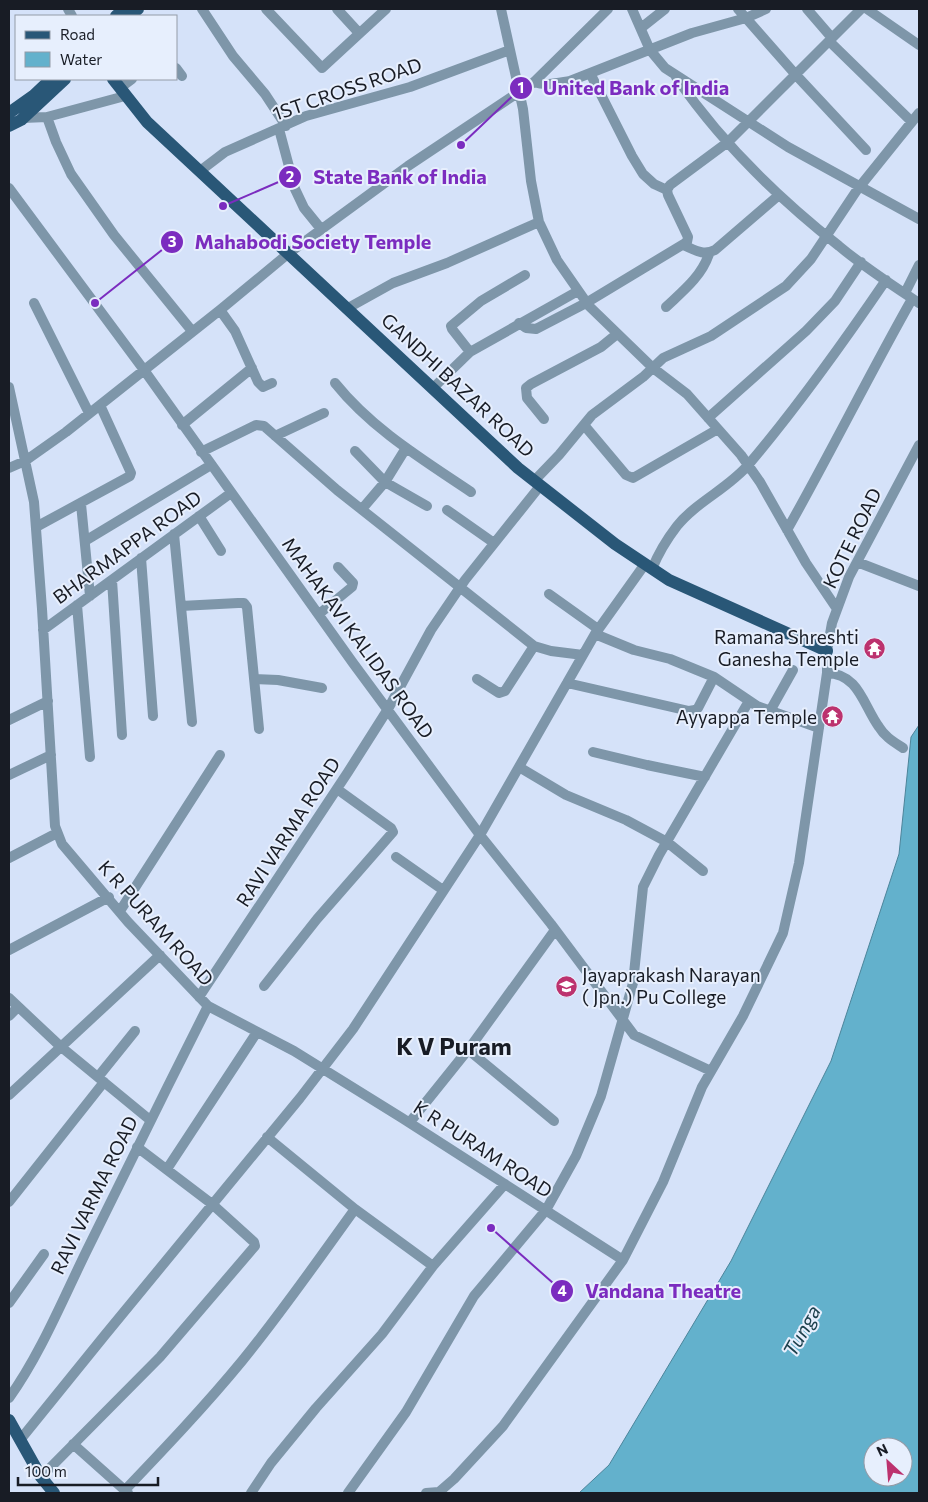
<svg xmlns="http://www.w3.org/2000/svg" width="928" height="1502" viewBox="0 0 928 1502" font-family="Commissioner,sans-serif">
<style>
.water{fill:#63b1cc;stroke:#4c849a;fill-rule:evenodd}
.lines{fill:none;stroke-linecap:round;stroke-linejoin:round}
.minor{stroke:#7e96a9;stroke-width:10}
.major{stroke:#295777;stroke-width:12}
.labels{text-anchor:middle;stroke-width:4;stroke-linejoin:round;paint-order:stroke}
.street-label{font-size:19px;fill:#181c25;stroke:#e7effd}
.poi-label{font-size:19px;fill:#181c25;stroke:#e7effd;text-anchor:end}
.water-label{font-size:20px;font-style:italic;fill:#1d414d;stroke:#e7effd}
.district-label{font-size:24px;font-weight:bold;fill:#181c25;stroke:#e7effd}
.leader{fill:none;stroke:#7b2cbf;stroke-width:2}
.callout-dot{fill:#7b2cbf;stroke:#e7effd;stroke-width:2}
.mark-label{font-size:15px;text-anchor:middle;font-weight:bold;fill:#fff}
.callout-label{font-size:20px;text-anchor:middle;font-weight:bold;fill:#7b2cbf;stroke:#e7effd;stroke-width:4;stroke-linejoin:round;paint-order:stroke}
</style>
<rect width="100%" height="100%" fill="#d5e2f9"/>
<!-- water -->
<path class="water" d="M919,725V1493H579L609,1465L731,1261L831,1061L899,854L911,737ZM873,1447H903V1477H873Z"/>
<g class="lines">
<!-- minor -->
<path class="minor" d="M68,9L72,16
M202,9L233,56L265,94L286,126
M266,9L322,68L386,9
M337,9L359,33
M501,9L523,109L531,181L539,222L557,260L589,306L653,368L687,394L741,455L760,482L806,563L837,609
M632,9L650,50L665,68L788,147L919,219
M738,9L796,75L866,150
M807,9L832,38
M867,9L919,45
M641,28L665,9
M829,41L912,122
M176,68L182,76
M590,73L632,156L643,174L654,184L667,190
M676,77C720,141 778,198 839,246C864,267 892,285 919,303
M534,82C546,86 557,83 570,81L692,33L746,18L766,9
M120,88L132,79
M47,117L56,142L71,174L114,235L192,331
M23,118L47,117L125,96
M279,129L295,189L304,208L321,229
M200,171L225,152L306,116L410,87L510,50
M9,188L144,370L353,663L480,835L551,924L634,1035L711,1071
M683,245C695,250 703,256 715,250L779,195
M905,293L919,265
M34,303L89,413
M666,307C683,291 701,277 709,254
M348,308L393,283L447,263L539,222
M220,310L235,331L258,382L263,387L272,383
M519,323L526,328L536,329L586,303L687,242L688,237L668,195L667,190L670,185L728,142L861,9
M470,352L452,329L451,326L481,301L525,275
M335,383C372,429 422,459 471,492
M9,387L34,502L42,609L55,826L62,844L128,922L208,1006L294,1051L402,1118L623,1260
M433,388L470,352L578,291
M708,418L806,331L835,301L861,262
M544,419L527,398L526,388L531,384L601,347L617,334
M182,425L252,368
M584,425L626,475L633,478L718,429
M275,436L324,413
M355,451L385,482L427,506
M201,452L256,425L264,426L337,490L534,646L551,651L583,655
M9,468L25,461L66,432L220,310L289,253L408,166L534,82L608,9
M534,481L559,455L592,415L643,377L663,358L711,336L786,286L811,259L857,190L919,113
M81,504L90,596
M362,509L385,482L406,448
M447,510L494,543
M199,516L221,551
M36,527L130,476L131,473L100,405
M787,530C830,454 869,375 912,299
M174,534L192,722
M85,541L211,465
M141,558L153,716
M857,562L919,586
M652,569C658,554 667,539 677,526C696,502 729,488 749,464C799,405 843,343 886,280
M112,580L122,735
M549,594L598,629
M77,605L90,757
M181,606L238,603H244L247,607L259,729
M319,614L352,587L353,583L338,567
M43,630L231,493
M595,634L634,650L670,659L714,677L757,706L819,728
M827,673C859,674 863,705 879,727C885,737 894,742 903,748
M254,679L278,680L322,688
M477,679L499,693L505,691L534,646
M567,683L689,711L695,710L698,708L714,677
M770,711L793,670
M9,720L48,701
M593,752L647,765L705,777
M519,767L566,795L626,820L667,842L703,871
M9,775L51,755
M396,857L443,890
M9,858L57,833
M120,911L220,755
M9,950L109,897
M264,986L317,919L393,832L391,828L337,789
M199,997L348,772L388,709L431,630L465,580L540,486
M9,998L60,1046L150,1120
M9,1016L18,1007
M98,1077L135,1031
M9,1095L160,955
M554,1121L472,1053L471,1046L555,930
M410,1122L471,1046
M267,1137L355,1209L433,1266
M167,1169L257,1032
M9,1202L104,1082
M9,1303L44,1254
M9,1398C40,1355 63,1299 87,1250C127,1169 167,1087 208,1006
M20,1440L105,1335L300,1098L353,1029L480,835L595,634L645,564
M73,1444L128,1493
M41,1477L160,1357L255,1246L254,1242L212,1204L137,1147
M125,1490C165,1448 205,1406 242,1361C282,1312 318,1260 355,1209
M251,1493L271,1463L316,1408L382,1334L433,1266L505,1184
M348,1493L406,1412L474,1296L546,1210L576,1156L601,1096L633,983L643,887L659,855L749,701
M426,1493L439,1492L454,1479L503,1426L623,1260L663,1182L702,1087L743,1016L783,933L799,863L827,673V651L832,623L849,577L919,445"/>
<!-- major -->
<path class="major" d="M116,16L124,9
M130,16L138,9
M113,79L147,122L518,468L615,544L669,580L827,651
M9,113L33,96L51,79
M9,126L21,120L65,79
M9,1420L41,1477L54,1493"/>
</g>
<!-- icons -->
<defs>
<symbol id="temple-disc" viewBox="-11 -11 22 22"><circle r="9.5" fill="#bc326e" stroke="#e7effd"/><path d="M0-6L5-2H3V0L6.5 2.5H4V6H1.5V3h-3V6H-4V2.5H-6.5L-3 0V-2H-5Z" fill="#fff"/></symbol>
<symbol id="university-disc" viewBox="-11 -11 22 22"><circle r="9.5" fill="#bc326e" stroke="#e7effd"/><path d="M0-5L7-2L0 1L-7-2ZM-4 1L0 2.5L4 1V4Q0 6-4 4Z" fill="#fff"/></symbol>
</defs>
<g fill-rule="evenodd">
<use href="#temple-disc" x="862" y="636" width="25" height="25"/>
<use href="#temple-disc" x="820" y="704" width="25" height="25"/>
<use href="#university-disc" x="554" y="974" width="25" height="25"/>
</g>
<g class="labels">
<!-- street labels -->
<g class="street-label">
<text transform="translate(347 89) rotate(-19)" y="7">1ST CROSS ROAD</text>
<text transform="translate(458 385) rotate(43)" y="7">GANDHI BAZAR ROAD</text>
<text transform="translate(852 538) rotate(-64)" y="7">KOTE ROAD</text>
<text transform="translate(127 547) rotate(-36)" y="7">BHARMAPPA ROAD</text>
<text transform="translate(358 638) rotate(54)" y="7">MAHAKAVI KALIDAS ROAD</text>
<text transform="translate(288 832) rotate(-57)" y="7">RAVI VARMA ROAD</text>
<text transform="translate(156 923) rotate(48)" y="7">K R PURAM ROAD</text>
<text transform="translate(483 1149) rotate(33)" y="7">K R PURAM ROAD</text>
<text transform="translate(94 1195) rotate(-64)" y="7">RAVI VARMA ROAD</text>
</g>
<!-- poi labels -->
<g class="poi-label">
<text x="859" y="644">Ramana Shreshti<tspan x="859" dy="22">Ganesha Temple</tspan></text>
<text x="817" y="724">Ayyappa Temple</text>
<text x="582" y="982" text-anchor="start">Jayaprakash Narayan<tspan x="582" dy="22">( Jpn.) Pu College</tspan></text>
</g>
<!-- water labels -->
<g class="water-label">
<text transform="translate(802 1331) rotate(-61)" y="7">Tunga</text>
</g>
<!-- district labels -->
<g class="district-label">
<text x="454" y="1055">K V Puram</text>
</g>
</g>
<!-- callouts -->
<path class="leader" d="M461 145L521 88M223 206L290 177M95 303L172 242M491 1228L562 1291"/>
<g class="callout-dot">
<circle cx="461" cy="145" r="5"/>
<circle cx="223" cy="206" r="5"/>
<circle cx="95" cy="303" r="5"/>
<circle cx="491" cy="1228" r="5"/>
<circle cx="521" cy="88" r="12"/>
<circle cx="290" cy="177" r="12"/>
<circle cx="172" cy="242" r="12"/>
<circle cx="562" cy="1291" r="12"/>
</g>
<g class="mark-label">
<text x="521" y="93">1</text>
<text x="290" y="182">2</text>
<text x="172" y="247">3</text>
<text x="562" y="1296">4</text>
</g>
<g class="callout-label">
<text x="636" y="95">United Bank of India</text>
<text x="400" y="184">State Bank of India</text>
<text x="313" y="249">Mahabodi Society Temple</text>
<text x="663" y="1298">Vandana Theatre</text>
</g>
<!-- border -->
<rect width="928" height="1502" fill="none" stroke="#181c25" stroke-width="20"/>
<!-- legend -->
<rect x="15" y="15" width="162" height="65" fill="#e7effd" stroke="#949ba7"/>
<rect x="25" y="31" width="25" height="8" fill="#295777" stroke="#949ba7"/>
<text x="60" y="40" font-size="15" fill="#181c25">Road</text>
<rect x="25" y="52" width="25" height="15" fill="#63b1cc" stroke="#949ba7"/>
<text x="60" y="65" font-size="15" fill="#181c25">Water</text>
<!-- north arrow -->
<g transform="translate(888 1462) rotate(334)"><circle r="24" fill="#e7effd" stroke="#949ba7"/>
<path d="M0-4L9 19L0 12L-9 19Z" fill="#bc326e"/>
<text y="-8" font-size="14" font-weight="bold" text-anchor="middle" fill="#181c25">N</text>
</g>
<!-- scale -->
<path d="M18 1477v8h140v-8" fill="none" stroke="#181c25" stroke-width="2.5"/>
<text x="25" y="1477" font-size="15" fill="#181c25" stroke="#e7effd" stroke-width="4" paint-order="stroke">100 m</text>
</svg>
